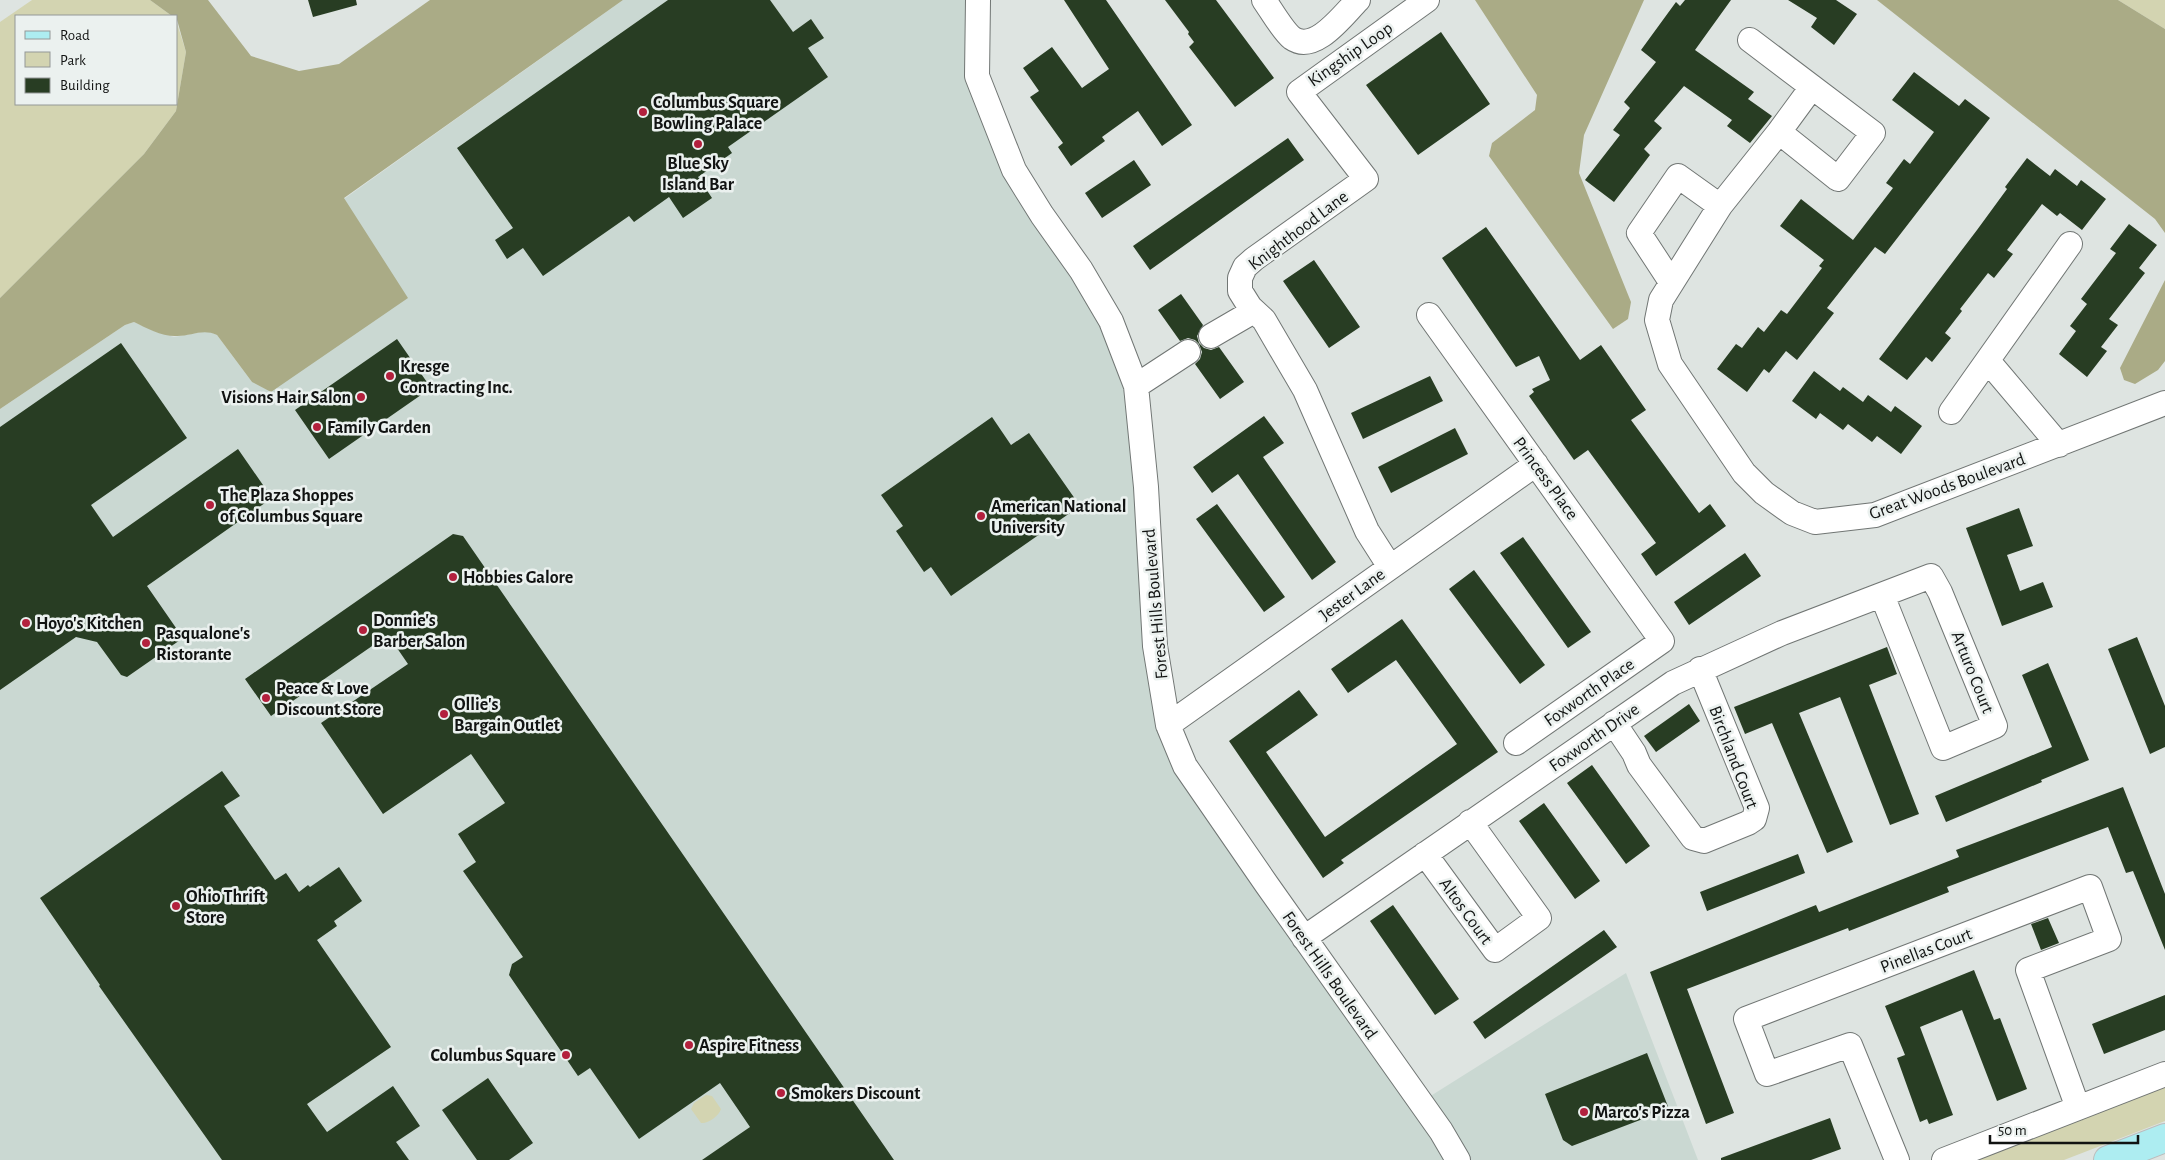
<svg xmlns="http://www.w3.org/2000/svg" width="2165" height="1160" viewBox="0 0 2165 1160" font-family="'Alegreya Sans',sans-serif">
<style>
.built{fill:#cad8d2}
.green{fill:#d3d4b1}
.forest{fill:#aaab86}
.building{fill:#283d23}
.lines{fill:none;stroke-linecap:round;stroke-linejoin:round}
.street-casing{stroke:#717674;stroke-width:26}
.primary-casing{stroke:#bcbdbd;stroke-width:30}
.street{stroke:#fff;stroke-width:24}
.primary{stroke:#adedf1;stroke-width:28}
.poi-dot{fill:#b3203d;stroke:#ebf1ef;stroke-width:2}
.labels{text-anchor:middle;stroke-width:5;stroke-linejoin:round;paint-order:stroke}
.street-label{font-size:18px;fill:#111312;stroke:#ebf1ef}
.poi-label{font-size:18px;font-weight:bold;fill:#111312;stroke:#ebf1ef;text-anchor:start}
</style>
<rect width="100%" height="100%" fill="#dee4e1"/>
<!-- built -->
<path class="built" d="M623,0H973L977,71L1076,267L1141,407L1173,729L1421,1102L1626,973L1698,1160H0V409L125,325L134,322L154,331L174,337L208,331L217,335L252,382L344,199Z"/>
<!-- green -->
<path class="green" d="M32,0H150L172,16H16V104H176V20L186,52L176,111L144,154L0,298V22Z
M2118,0H2165V29Z
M2165,1085V1121L2064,1160H1972Z
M706,1095L712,1096L721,1109C719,1116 708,1124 701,1123L691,1109L694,1103Z"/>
<!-- forest -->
<path class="forest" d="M150,0H208L251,56L299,71L339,64L430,0H623L344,198L408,298L271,392L252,382L217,335C202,328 190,337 175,336C161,336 146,328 134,322L125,325L0,409V298L144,154L176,111L186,52L176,16H172Z
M1475,0H1644L1584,135L1579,173L1631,302L1628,319L1613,329L1489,156L1492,143L1535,110L1537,95Z
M1877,0H2118L2165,29V233L2155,219Z
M2165,280V361L2158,370L2135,384L2124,380L2120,368Z"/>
<!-- building -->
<path class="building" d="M308,0H356L357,5L313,17Z
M668,0H770L793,32L811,19L824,38L808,48L828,77L728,147L732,153L698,177L712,198L683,218L669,197L634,222L629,216L543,276L523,248L507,259L495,240L513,228L457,148Z
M1064,0H1106L1192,125L1162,146L1138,111L1102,137L1105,141L1071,166L1058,147L1063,143L1030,97L1039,91L1023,68L1052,47L1082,88L1109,69Z
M1165,0H1216L1274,78L1235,107L1189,47L1194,42L1188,34L1189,32Z
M1685,0H1731L1695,50L1754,92L1748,99L1772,116L1750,143L1727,126L1732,120L1684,86L1654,121L1662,128L1644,149L1650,155L1614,202L1585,180L1620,135L1613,130L1630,108L1624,102L1656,62L1641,50L1676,2L1680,6Z
M1788,0H1836L1857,14L1834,45L1811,27L1817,18Z
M1441,32L1490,104L1418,155L1366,85Z
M1914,72L1959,106L1965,99L1990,118L1885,254L1875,247L1827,308L1834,313L1797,360L1786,351L1769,373L1764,369L1747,392L1717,369L1736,344L1742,348L1758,327L1764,332L1781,310L1787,314L1822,268L1819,266L1824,260L1780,226L1801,199L1853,240L1893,188L1886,183L1904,159L1910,164L1934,132L1892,100Z
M1288,138L1304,160L1150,270L1133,246Z
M2027,158L2050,176L2055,169L2077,186L2081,180L2106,199L2082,230L2060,213L2057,216L2042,204L2007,250L2013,254L1994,278L1988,273L1960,309L1962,311L1945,333L1951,338L1932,362L1926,357L1907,380L1879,359L1977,230L2007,189L2005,187Z
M1134,160L1151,185L1102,218L1085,193Z
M2129,224L2157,245L2139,268L2145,273L2109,319L2118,325L2101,347L2107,351L2087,377L2059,354L2076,331L2070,326L2087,304L2081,299L2116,253L2110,249Z
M1486,227L1580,360L1601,345L1646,410L1631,420L1699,513L1710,504L1726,526L1656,576L1641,554L1656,543L1588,450L1574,460L1529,396L1534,392L1532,389L1550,380L1539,356L1516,367L1442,258Z
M1314,260L1360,327L1329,348L1283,281Z
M1181,294L1203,325L1197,336L1199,343L1204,348L1211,350L1219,347L1244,382L1220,399L1195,364L1200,359L1202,352L1199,344L1195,340L1188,338L1180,341L1158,310Z
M397,339L431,388L329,459L295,410Z
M121,343L187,438L91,505L113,537L238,449L272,498L147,586L183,638L127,677L121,675L97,642L76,637L0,690V427Z
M1814,371L1840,391L1843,387L1863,402L1868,395L1891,412L1895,406L1922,426L1901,454L1877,436L1872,442L1848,424L1843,430L1820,413L1816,419L1792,401Z
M1430,376L1443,401L1363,439L1351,413Z
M1264,416L1284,443L1263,457L1336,562L1312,580L1238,474L1212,493L1193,467Z
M992,417L1011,445L1029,433L1080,506L951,596L931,567L924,572L896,531L903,526L881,495Z
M1455,428L1468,454L1391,493L1378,467Z
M1217,504L1285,597L1264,612L1196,519Z
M2019,508L2033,546L2007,555L2020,591L2043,582L2053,607L2002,626L1966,528Z
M453,534L463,536L894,1160H702L750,1127L720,1083L639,1139L590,1068L578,1076L509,975L512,964L523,957L463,871L476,862L458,834L505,803L471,754L383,814L321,723L408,664L388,635L271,716L245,679Z
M1523,537L1591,632L1568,648L1500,553Z
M1745,553L1761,576L1689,625L1674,602Z
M1474,570L1545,665L1520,684L1449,589Z
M1402,619L1498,752L1341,860L1344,863L1323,878L1229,741L1299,690L1318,715L1266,752L1325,837L1457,744L1396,660L1348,693L1331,669Z
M2137,637L2165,706V747L2150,754L2108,649Z
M1887,647L1897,674L1869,685L1919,814L1890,825L1840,697L1799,713L1853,842L1827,853L1772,723L1745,734L1734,707Z
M2048,663L2089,760L2041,780L2042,782L1946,822L1935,796L2052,747L2022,675Z
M1689,704L1700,721L1656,752L1644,736Z
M1592,765L1650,846L1626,864L1567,783Z
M222,771L240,796L224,806L275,880L286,873L299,892L308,885L310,887L339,867L362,901L334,921L337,926L317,940L391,1047L307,1104L327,1132L393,1086L420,1126L396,1142L409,1160H222L99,986L100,985L40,898Z
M2123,787L2165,894V950L2133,871L2126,873L2108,827L1947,887L1949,892L1849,931L1848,928L1687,989L1734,1113L1706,1124L1650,972L1816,905L1819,912L1959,857L1956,850Z
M1544,803L1600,881L1575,899L1519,821Z
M1798,854L1805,873L1707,911L1700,892Z
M1393,905L1459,999L1435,1015L1370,921Z
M2048,918L2059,943L2041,950L2031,924Z
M1604,930L1617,947L1485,1039L1473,1022Z
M1974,970L1994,1020L2000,1018L2027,1089L1997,1101L1962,1010L1920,1027L1953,1115L1929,1124L1927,1119L1920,1122L1897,1058L1905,1055L1885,1006Z
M2165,995V1030L2104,1054L2092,1024Z
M1647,1053L1669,1109L1572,1146L1563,1140L1545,1094Z
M488,1078L533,1143L509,1160H477L442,1110Z
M1830,1118L1841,1149L1811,1160H1721V1158Z"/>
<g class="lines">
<defs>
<path id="street" d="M978,0L977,76L1014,170L1042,215L1081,270L1111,321L1136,386L1146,487L1155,646L1168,725L1185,766L1267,885L1441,1131L1458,1160
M1264,0C1271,10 1283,31 1292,38C1315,54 1343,15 1358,0
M1750,40L1873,133L1838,179L1779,132
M1812,87L1779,132L1720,206L1661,300L1657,320L1670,364L1744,473L1764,493L1792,513L1815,522L1875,515L2165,403
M1671,282L1639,233L1678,176L1720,206
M1429,315L1662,641L1516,743
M1211,336L1254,311
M1988,361L2059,445
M1136,386L1188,352
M1951,412L2070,244
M1390,567L1367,531L1305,390L1264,320L1250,307L1240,291V278L1245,267L1254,259L1366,179L1299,92L1427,0
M1614,723L1634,753L1639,765L1693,838L1704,841L1748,823L1754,819L1757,808L1700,669
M1168,725L1536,464
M1425,854L1495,950L1539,918L1470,822
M1304,938L1673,683L1782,633L1931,576L1940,592L1995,726L1943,748L1882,595
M1897,1160L1850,1045L1767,1074L1746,1019L2090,887L2109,939L2028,970L2078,1108
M1944,1160L2165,1074"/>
<path id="primary" d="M2108,1160L2165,1138"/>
</defs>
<!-- street casing -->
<use href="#street" class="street-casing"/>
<!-- primary casing -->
<use href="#primary" class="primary-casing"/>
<!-- street -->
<use href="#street" class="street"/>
<!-- primary -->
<use href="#primary" class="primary"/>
</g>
<!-- markers -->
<g class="poi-dot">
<circle cx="643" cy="112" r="5"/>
<circle cx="698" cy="144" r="5"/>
<circle cx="390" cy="376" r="5"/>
<circle cx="361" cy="397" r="5"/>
<circle cx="317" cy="427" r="5"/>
<circle cx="210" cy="505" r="5"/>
<circle cx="981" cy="516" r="5"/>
<circle cx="453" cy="577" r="5"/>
<circle cx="26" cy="623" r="5"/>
<circle cx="363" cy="630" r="5"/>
<circle cx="146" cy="643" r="5"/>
<circle cx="266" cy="698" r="5"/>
<circle cx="444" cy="714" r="5"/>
<circle cx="176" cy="906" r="5"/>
<circle cx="689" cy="1045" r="5"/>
<circle cx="566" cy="1055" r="5"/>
<circle cx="781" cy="1093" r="5"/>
<circle cx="1584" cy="1112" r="5"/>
</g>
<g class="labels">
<!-- street labels -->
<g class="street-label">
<text transform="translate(1350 54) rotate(-35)" y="6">Kingship Loop</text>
<text transform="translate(1298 230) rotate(-37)" y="6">Knighthood Lane</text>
<text transform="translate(1546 478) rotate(54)" y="6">Princess Place</text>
<text transform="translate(1947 486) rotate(-20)" y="6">Great Woods Boulevard</text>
<text transform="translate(1352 594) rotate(-36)" y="6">Jester Lane</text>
<text transform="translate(1155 604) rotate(-95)" y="6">Forest Hills Boulevard</text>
<text transform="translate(1973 672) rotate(68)" y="6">Arturo Court</text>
<text transform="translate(1589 692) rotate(-35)" y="6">Foxworth Place</text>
<text transform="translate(1594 737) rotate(-35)" y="6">Foxworth Drive</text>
<text transform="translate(1734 757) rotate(69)" y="6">Birchland Court</text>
<text transform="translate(1466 911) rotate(54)" y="6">Altos Court</text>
<text transform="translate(1926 950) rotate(-21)" y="6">Pinellas Court</text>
<text transform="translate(1330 975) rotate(55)" y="6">Forest Hills Boulevard</text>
</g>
<!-- poi labels -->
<g class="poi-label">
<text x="653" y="108">Columbus Square<tspan x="653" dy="21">Bowling Palace</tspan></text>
<text x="698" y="169" text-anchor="middle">Blue Sky<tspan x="698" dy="21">Island Bar</tspan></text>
<text x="400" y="372">Kresge<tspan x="400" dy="21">Contracting Inc.</tspan></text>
<text x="351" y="403" text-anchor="end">Visions Hair Salon</text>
<text x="327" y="433">Family Garden</text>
<text x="220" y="501">The Plaza Shoppes<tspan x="220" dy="21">of Columbus Square</tspan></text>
<text x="991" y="512">American National<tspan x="991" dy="21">University</tspan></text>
<text x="463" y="583">Hobbies Galore</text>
<text x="373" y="626">Donnie's<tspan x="373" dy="21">Barber Salon</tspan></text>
<text x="36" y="629">Hoyo's Kitchen</text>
<text x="156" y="639">Pasqualone's<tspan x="156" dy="21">Ristorante</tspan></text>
<text x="276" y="694">Peace &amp; Love<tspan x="276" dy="21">Discount Store</tspan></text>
<text x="454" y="710">Ollie's<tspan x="454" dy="21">Bargain Outlet</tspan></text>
<text x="186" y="902">Ohio Thrift<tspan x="186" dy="21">Store</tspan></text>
<text x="699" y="1051">Aspire Fitness</text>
<text x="556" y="1061" text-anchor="end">Columbus Square</text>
<text x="791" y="1099">Smokers Discount</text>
<text x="1594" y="1118">Marco's Pizza</text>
</g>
</g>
<!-- legend -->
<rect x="15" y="15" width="162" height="90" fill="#ebf1ef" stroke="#949897"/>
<rect x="25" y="31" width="25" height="8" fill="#adedf1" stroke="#949897"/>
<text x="60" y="40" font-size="15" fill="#111312">Road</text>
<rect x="25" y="52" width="25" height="15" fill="#d3d4b1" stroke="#949897"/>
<text x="60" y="65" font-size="15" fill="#111312">Park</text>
<rect x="25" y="78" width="25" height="15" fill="#283d23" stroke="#949897"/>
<text x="60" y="90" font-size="15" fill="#111312">Building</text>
<!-- scale -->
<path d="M1990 1135v8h148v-8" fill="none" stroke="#111312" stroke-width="2.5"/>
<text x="1998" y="1135" font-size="15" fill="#111312" stroke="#ebf1ef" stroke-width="4" paint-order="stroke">50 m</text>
</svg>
